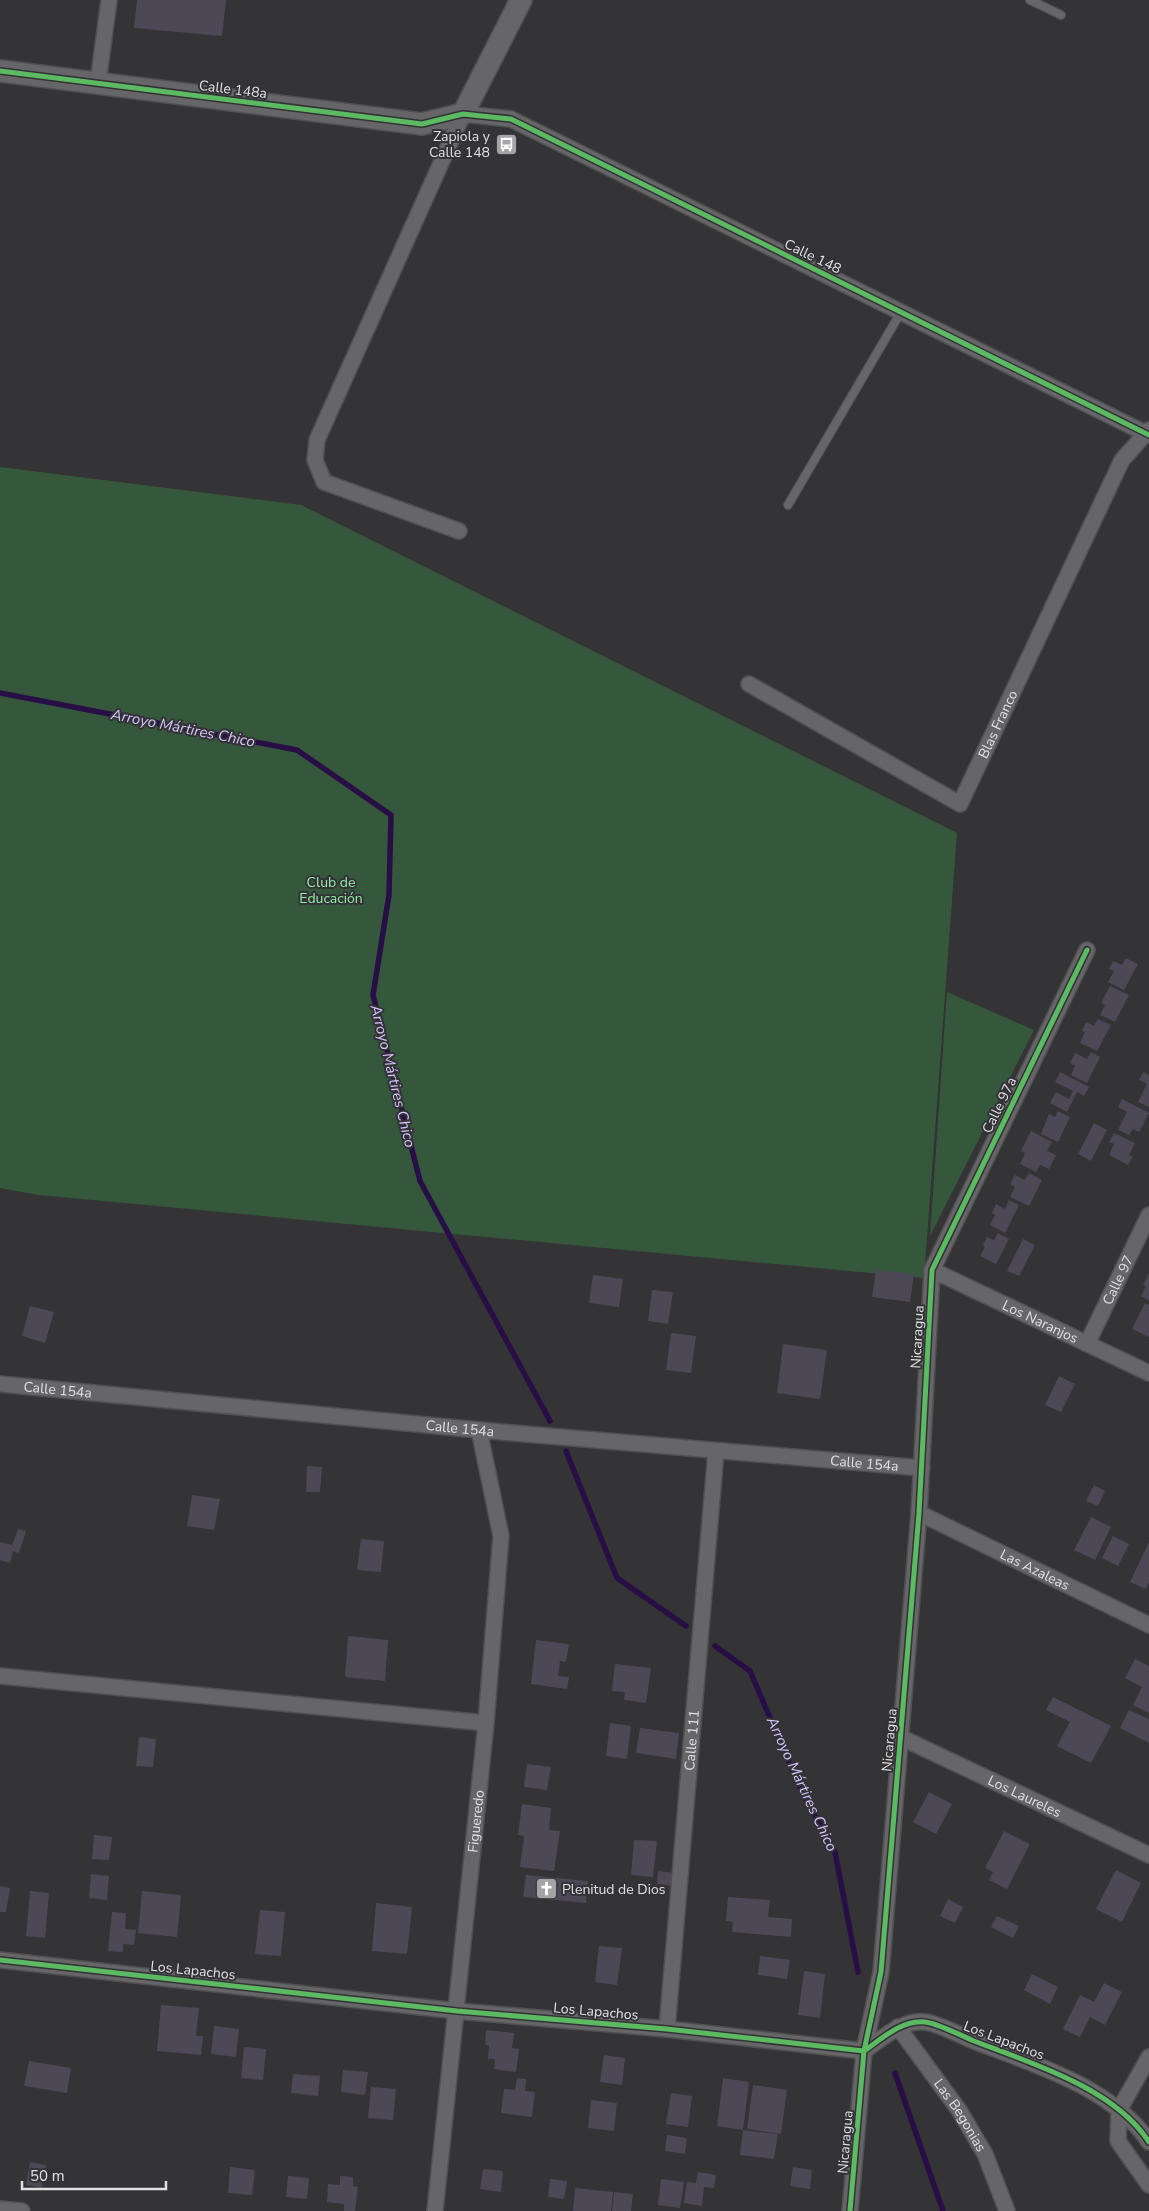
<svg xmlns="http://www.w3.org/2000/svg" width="1149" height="2211" viewBox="0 0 1149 2211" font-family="'Nunito Sans',sans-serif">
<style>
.green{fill:#35583d}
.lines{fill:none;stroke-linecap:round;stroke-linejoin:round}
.stream{stroke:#270f45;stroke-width:5.5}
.building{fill:#4d4855}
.lane-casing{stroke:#504f51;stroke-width:10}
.street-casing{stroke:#504f51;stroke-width:18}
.secondary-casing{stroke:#504f51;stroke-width:24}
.lane{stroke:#666567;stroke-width:8}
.street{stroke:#666567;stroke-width:15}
.secondary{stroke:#666567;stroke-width:21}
.cycleway-casing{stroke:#333236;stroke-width:8}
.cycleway{stroke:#5cba63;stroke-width:5}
.labels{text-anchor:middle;stroke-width:4;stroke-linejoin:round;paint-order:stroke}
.street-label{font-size:14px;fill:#e1e0e3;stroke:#333236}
.poi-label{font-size:14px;fill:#e1e0e3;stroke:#333236;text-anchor:end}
.park-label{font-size:14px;fill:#92eea6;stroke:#333236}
.water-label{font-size:15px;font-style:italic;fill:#d6c5fe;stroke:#333236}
</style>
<rect width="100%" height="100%" fill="#343335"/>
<!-- green -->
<path class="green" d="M0,467L301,505L957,833L924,1278L39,1195L0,1188Z
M947,992L1034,1030L930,1236Z"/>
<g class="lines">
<!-- stream -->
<path class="stream" d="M0,693L297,750L391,815L389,895L373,995L420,1181L550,1421
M566,1451L617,1578L686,1626
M715,1646L750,1671L801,1790L835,1852L858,1972
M895,2073L943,2211"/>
</g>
<!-- building -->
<path class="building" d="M137,0H226L222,36L134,28Z
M1126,958L1138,964L1124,990L1108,982L1114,971L1109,969L1113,961L1122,965Z
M1110,986L1129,995L1115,1022L1100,1015L1105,1005L1101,1003Z
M1098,1019L1111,1025L1097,1051L1080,1043L1085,1032L1082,1031L1086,1022L1094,1026Z
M1091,1052L1100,1057L1087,1083L1071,1075L1075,1066L1070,1063L1075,1053L1087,1059Z
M1060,1072L1089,1087L1084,1096L1077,1092L1067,1112L1050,1103L1056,1092L1069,1099L1073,1091L1055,1082Z
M1143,1072L1149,1075V1107L1138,1102L1147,1084L1139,1080Z
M1122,1099L1149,1113L1139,1132L1133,1129L1129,1135L1118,1130L1127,1112L1118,1107Z
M1058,1111L1070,1117L1058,1142L1041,1134L1049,1114L1055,1117Z
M1094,1123L1107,1130L1091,1161L1078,1154Z
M1031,1131L1052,1142L1047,1151L1056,1155L1049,1169L1040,1165L1036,1172L1020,1164L1025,1153L1021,1151Z
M1114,1133L1135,1143L1129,1155L1133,1157L1128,1165L1109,1155L1114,1144L1109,1142Z
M1029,1173L1042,1180L1029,1206L1010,1197L1015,1187L1010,1184L1015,1175L1025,1180Z
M1009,1200L1019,1205L1005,1233L990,1225L995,1215L992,1213L996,1204L1005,1209Z
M998,1233L1009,1239L996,1264L980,1256L985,1247L983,1245L987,1237L994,1240Z
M1023,1239L1035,1245L1019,1276L1007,1271Z
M876,1270L914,1274L910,1302L872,1297Z
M1149,1273V1300L1141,1296L1146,1286L1143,1285Z
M593,1275L623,1279L619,1307L589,1303Z
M652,1290L673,1292L668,1324L648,1321Z
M1145,1303L1149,1305V1337L1132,1329Z
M30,1306L54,1312L45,1343L22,1336Z
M671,1333L696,1336L691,1373L666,1370Z
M783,1344L827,1350L820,1399L777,1393Z
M1059,1376L1075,1384L1061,1412L1045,1405Z
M307,1466L322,1467L320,1492H306Z
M1094,1485L1105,1491L1098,1506L1086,1501Z
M192,1495L220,1499L214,1530L187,1526Z
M1091,1517L1111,1527L1095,1560L1074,1550Z
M18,1529L26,1531L19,1553L13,1551L10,1563L0,1560V1542L12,1545Z
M1113,1536L1129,1544L1118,1566L1102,1558Z
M361,1539L384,1541L381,1572L357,1570Z
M1149,1542V1582L1146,1589L1130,1582Z
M348,1636L388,1640L385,1681L345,1677Z
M536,1640L569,1644L566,1662L560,1661L558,1676L569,1677L567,1689L531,1684Z
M1135,1659L1149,1666V1713L1133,1705L1142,1687L1125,1678Z
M615,1664L651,1668L646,1703L624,1700L625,1692L612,1691Z
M1053,1697L1111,1726L1091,1763L1057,1746L1070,1722L1046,1710Z
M1129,1710L1149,1719V1743L1120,1728Z
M610,1723L631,1726L627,1759L606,1756Z
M640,1728L679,1733L676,1759L636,1753Z
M139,1737L156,1739L153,1767L136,1766Z
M527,1764L551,1767L547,1790L524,1787Z
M929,1792L952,1804L936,1834L913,1822Z
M522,1804L551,1808L549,1830L560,1831L554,1871L520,1867L524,1836L518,1835Z
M1004,1831L1030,1844L1007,1889L989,1880L993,1872L985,1868Z
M94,1835L112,1837L109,1860L92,1859Z
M634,1840L657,1841L653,1877L631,1875Z
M1116,1870L1141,1883L1122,1922L1096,1909Z
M658,1871L676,1873L675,1886L657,1884Z
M91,1874L109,1876L107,1900L89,1898Z
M526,1875L588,1881L586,1903L523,1897Z
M0,1886L10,1888L6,1912H0Z
M30,1891L49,1893L45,1938L26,1936Z
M142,1891L181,1895L177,1937L138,1933Z
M728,1897L770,1900L768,1917L792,1919L791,1937L732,1932L733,1922L726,1921Z
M948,1899L963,1907L955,1923L940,1916Z
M376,1903L412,1907L407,1954L372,1951Z
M260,1910L285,1912L281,1956L255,1954Z
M112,1912L126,1913L125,1929L136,1930L134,1945L123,1944V1952L108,1951Z
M997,1916L1019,1926L1013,1938L991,1927Z
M599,1946L622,1948L617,1985L595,1982Z
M760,1956L790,1960L787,1979L758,1975Z
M804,1971L825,1974L820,2018L798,2015Z
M1032,1974L1058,1987L1050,2004L1024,1990Z
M1104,1983L1122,1992L1105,2025L1090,2017L1080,2037L1063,2029L1080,1995L1094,2002Z
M161,2005L199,2008L196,2036H203L201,2055L157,2051Z
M214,2026L239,2029L236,2057L211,2054Z
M486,2030L514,2033L512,2048L519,2049L516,2072L494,2069L495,2059H488L489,2046L485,2045Z
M244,2047L266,2049L263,2080L241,2078Z
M604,2055L625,2058L622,2085L600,2082Z
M29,2061L71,2068L67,2093L24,2086Z
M343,2070L368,2072L365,2095L341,2092Z
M293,2074L320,2076L318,2096L291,2093Z
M517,2078L526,2079L525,2091L535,2092L532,2117L501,2113L504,2089L515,2090Z
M723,2078L749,2082L743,2130L778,2134L774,2159L740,2155L743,2130L717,2126Z
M753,2085L787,2090L781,2134L747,2129Z
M371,2087L396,2089L393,2120L368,2118Z
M671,2093L692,2096L688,2127L666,2124Z
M591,2100L617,2103L614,2131L588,2128Z
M667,2135L687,2138L685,2154L665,2151Z
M30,2162L46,2165L42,2188L26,2185Z
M230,2167L255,2170L252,2195L228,2193Z
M793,2167L812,2170L810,2189L790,2186Z
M483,2169L503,2171L501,2192L480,2189Z
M698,2172L716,2175L714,2188L704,2187L702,2206L684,2203L687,2182L696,2183Z
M288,2176L309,2178L307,2199L286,2197Z
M340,2176L353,2177V2186L358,2187L355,2211H344V2204L327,2202L328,2184L340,2185Z
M550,2179L567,2181L564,2199L548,2197Z
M661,2179L684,2182L680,2208L658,2205Z
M575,2188L613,2192L611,2211H573Z
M614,2192L633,2194L631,2211H612Z"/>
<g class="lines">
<defs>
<path id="lane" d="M1030,0L1061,15
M788,505L901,312"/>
<g id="street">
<path d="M98,83L109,0"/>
<path d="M459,531L324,482L315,460L317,440L463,114L511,119L1149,435"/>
<path id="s1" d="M749,684L960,804L1122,460L1149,430"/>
<path id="s2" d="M932,1270L1149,1373"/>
<path id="s3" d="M1087,1344L1149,1215"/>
<path id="s4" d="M0,1384L479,1430L922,1468"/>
<path id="s5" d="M919,1513L1149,1625"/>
<path d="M0,1676L486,1723"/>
<path id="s6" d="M900,1737L1149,1855"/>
<path d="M0,1960L457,2011L667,2029L864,2051C881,2039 903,2019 925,2022C937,2023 962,2036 974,2041C1031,2063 1114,2088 1149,2142"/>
<path id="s7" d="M898,2027L959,2110L985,2154L1007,2211"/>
<path id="s8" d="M667,2029L716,1451"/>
<path d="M1149,2057L1119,2110L1118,2141L1149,2185"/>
<path d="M0,2209L22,2211"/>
<path id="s9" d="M435,2211L486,1723L501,1536L479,1430"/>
<path d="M850,2211L864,2051L881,1972L919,1513L932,1270L1087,950"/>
</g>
<path id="secondary" d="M0,71L422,124L463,114L521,0"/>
</defs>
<!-- lane casing -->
<use href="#lane" class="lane-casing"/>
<!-- street casing -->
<use href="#street" class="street-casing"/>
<!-- secondary casing -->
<use href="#secondary" class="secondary-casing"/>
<!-- lane -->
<use href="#lane" class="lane"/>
<!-- street -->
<use href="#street" class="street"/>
<!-- secondary -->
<use href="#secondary" class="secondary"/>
<defs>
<path id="cycleway" d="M0,71L422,124L463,114L511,119L1149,435
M0,1960L457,2011L667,2029L864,2051C881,2039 903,2019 925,2022C937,2023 962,2036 974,2041C1031,2063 1114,2088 1149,2142
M850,2211L864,2051L881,1972L919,1513L932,1270L1087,950"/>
</defs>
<!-- cycleway casing -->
<use href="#cycleway" class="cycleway-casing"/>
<!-- cycleway -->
<use href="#cycleway" class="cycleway"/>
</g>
<!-- icons -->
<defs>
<symbol id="bus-square" viewBox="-11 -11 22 22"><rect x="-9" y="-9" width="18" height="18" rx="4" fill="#a4a3a6" stroke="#333236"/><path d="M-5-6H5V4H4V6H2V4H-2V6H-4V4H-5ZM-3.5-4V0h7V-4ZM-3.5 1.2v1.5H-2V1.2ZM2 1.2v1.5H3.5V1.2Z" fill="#fff"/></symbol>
<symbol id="church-square" viewBox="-11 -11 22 22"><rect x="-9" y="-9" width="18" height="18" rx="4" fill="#a4a3a6" stroke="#333236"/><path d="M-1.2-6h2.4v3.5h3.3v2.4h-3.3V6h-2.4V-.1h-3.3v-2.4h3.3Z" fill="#fff"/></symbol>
</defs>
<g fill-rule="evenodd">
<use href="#bus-square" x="494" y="132" width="25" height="25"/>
<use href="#church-square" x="534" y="1876" width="25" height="25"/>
</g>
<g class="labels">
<!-- street labels -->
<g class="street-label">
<text transform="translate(233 89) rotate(7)" y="5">Calle 148a</text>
<text transform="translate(813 256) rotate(26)" y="5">Calle 148</text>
<text dy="5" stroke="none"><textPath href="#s1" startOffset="331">Blas Franco</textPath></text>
<text transform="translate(999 1105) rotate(-64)" y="5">Calle 97a</text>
<text dy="5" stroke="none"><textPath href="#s3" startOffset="71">Calle 97</textPath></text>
<text dy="5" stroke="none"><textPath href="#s2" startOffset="120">Los Naranjos</textPath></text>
<text transform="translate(917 1337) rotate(-87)" y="5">Nicaragua</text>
<text dy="5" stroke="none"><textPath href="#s4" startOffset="58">Calle 154a</textPath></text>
<text dy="5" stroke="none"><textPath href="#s4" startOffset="462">Calle 154a</textPath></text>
<text dy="5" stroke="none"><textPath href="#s4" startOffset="868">Calle 154a</textPath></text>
<text dy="5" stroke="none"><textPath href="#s5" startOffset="129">Las Azaleas</textPath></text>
<text dy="5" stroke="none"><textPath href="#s8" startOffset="290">Calle 111</textPath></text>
<text transform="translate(889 1740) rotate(-85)" y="5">Nicaragua</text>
<text dy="5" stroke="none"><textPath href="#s6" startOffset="138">Los Laureles</textPath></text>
<text dy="5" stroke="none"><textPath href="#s9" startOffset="392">Figueredo</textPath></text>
<text transform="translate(193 1970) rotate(6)" y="5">Los Lapachos</text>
<text transform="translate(596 2011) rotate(5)" y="5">Los Lapachos</text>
<text transform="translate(1004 2040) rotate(21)" y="5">Los Lapachos</text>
<text dy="5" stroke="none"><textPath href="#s7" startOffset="108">Las Begonias</textPath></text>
<text transform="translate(845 2142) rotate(-85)" y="5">Nicaragua</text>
</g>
<!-- poi labels -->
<g class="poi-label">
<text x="490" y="141">Zapiola y<tspan x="490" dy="16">Calle 148</tspan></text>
<text x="562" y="1894" text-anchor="start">Plenitud de Dios</text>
</g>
<!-- park labels -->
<g class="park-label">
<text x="331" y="887">Club de<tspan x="331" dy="16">Educación</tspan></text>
</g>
<!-- water labels -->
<g class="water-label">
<text transform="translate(183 728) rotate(11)" y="5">Arroyo Mártires Chico</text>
<text transform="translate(393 1076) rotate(76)" y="5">Arroyo Mártires Chico</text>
<text transform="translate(802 1784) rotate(65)" y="5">Arroyo Mártires Chico</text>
</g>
</g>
<!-- scale -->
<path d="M22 2181v8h144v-8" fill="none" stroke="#e1e0e3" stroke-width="2.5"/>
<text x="30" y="2181" font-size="15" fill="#e1e0e3" stroke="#333236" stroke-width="4" paint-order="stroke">50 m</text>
</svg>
